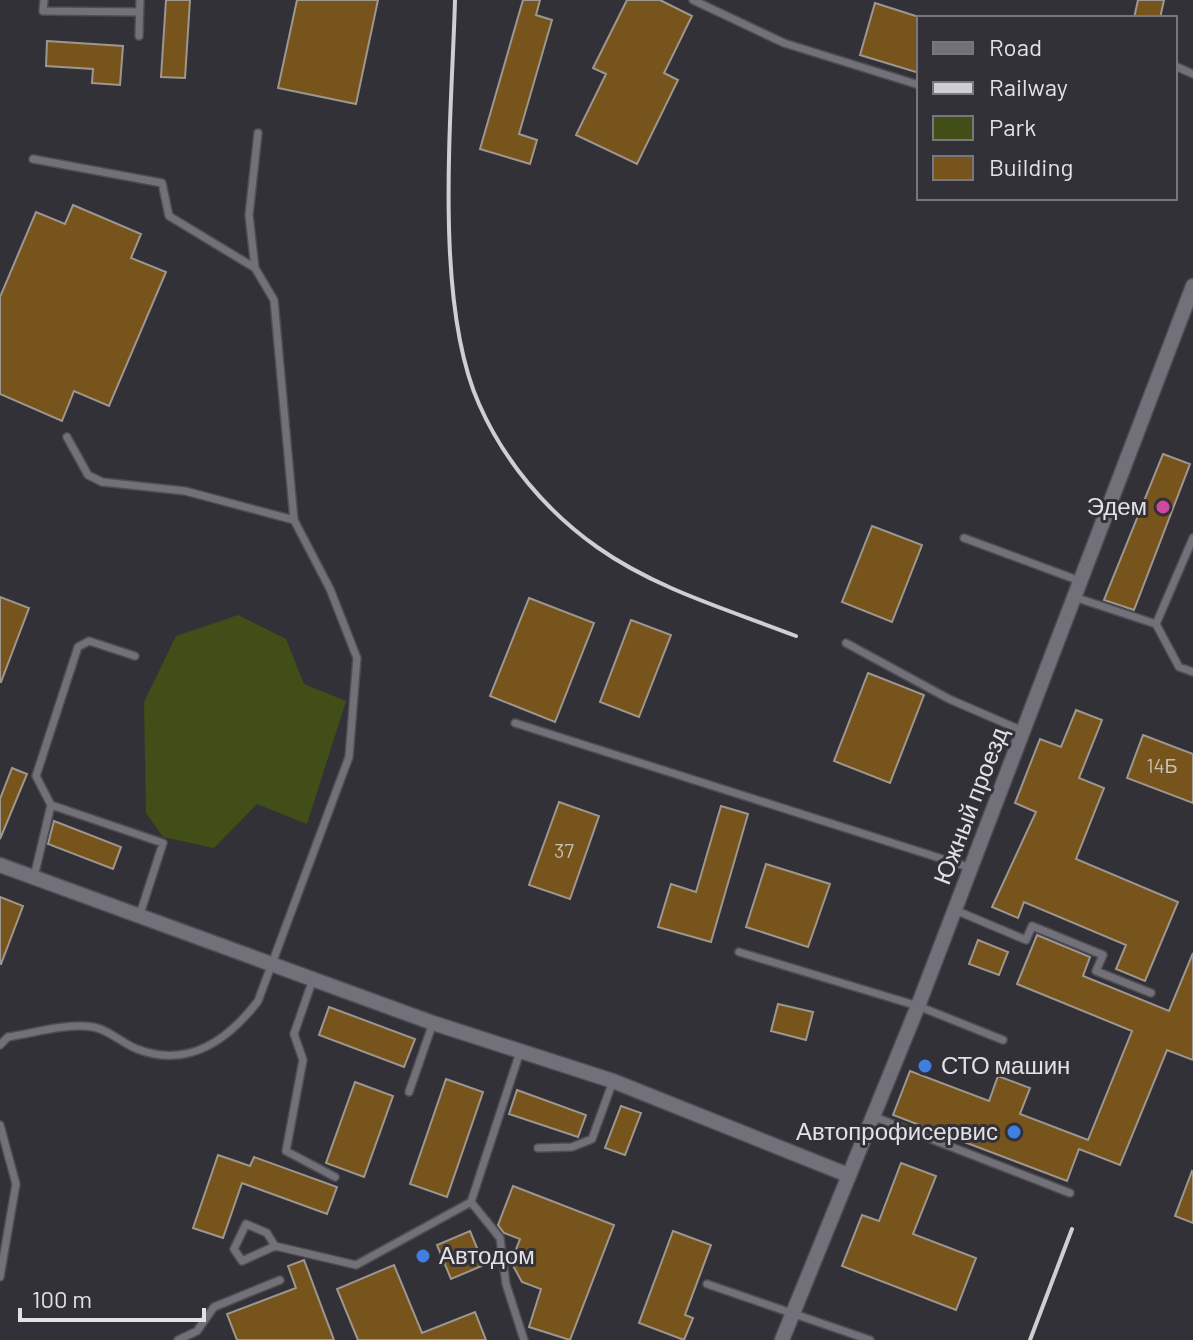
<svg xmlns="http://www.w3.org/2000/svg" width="1193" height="1340" viewBox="0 0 1193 1340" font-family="Barlow,sans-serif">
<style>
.green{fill:#414e17}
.building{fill:#77541b;stroke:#9d9790;stroke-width:2}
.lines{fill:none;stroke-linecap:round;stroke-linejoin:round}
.lane-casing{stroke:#4e4d53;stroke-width:10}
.street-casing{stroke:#4e4d53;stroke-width:17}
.lane{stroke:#727078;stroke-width:7}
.street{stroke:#727078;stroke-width:14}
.rail{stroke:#cfced3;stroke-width:4}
.hotel-dot{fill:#d1479c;stroke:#333138;stroke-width:3}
.shop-dot{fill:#3f7fe0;stroke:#333138;stroke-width:3}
.labels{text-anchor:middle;stroke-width:6;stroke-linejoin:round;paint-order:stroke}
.number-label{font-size:20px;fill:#c7beb3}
.poi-label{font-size:24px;fill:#e2e1e6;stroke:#333138;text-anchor:end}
.street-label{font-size:24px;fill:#e2e1e6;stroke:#333138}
</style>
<rect width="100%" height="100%" fill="#333138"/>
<!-- green -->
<path class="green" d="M238,615L286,639L304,684L346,701L307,824L257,804L214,848L163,837L146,813L144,702L176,636Z"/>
<!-- building -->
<path class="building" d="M166,0H190L185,78L161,77Z
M297,0H378L356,104L278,88Z
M523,0H540L536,15L552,20L519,134L537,140L530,164L480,149Z
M627,0H660L692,16L664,73L678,80L637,164L576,135L606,74L593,68Z
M1138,0H1164L1160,18H1134Z
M875,3L919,17V73L860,55Z
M47,41L123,46L120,85L92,83L93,69L46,66Z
M73,205L141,234L131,258L166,272L109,406L74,391L62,421L0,394V297L36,212L65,224Z
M1163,454L1190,464L1134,610L1104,600Z
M872,526L922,545L892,622L842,602Z
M0,597L29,608L1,682H0Z
M529,598L594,623L555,722L490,696Z
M631,620L671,635L639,717L600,702Z
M868,673L924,695L890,783L834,761Z
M1076,710L1102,720L1079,778L1104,788L1076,859L1178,902L1145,981L1116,969L1126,945L1024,902L1018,918L992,907L1036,812L1015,803L1040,739L1061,747Z
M1143,735L1193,754V803L1127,778Z
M12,768L27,774L0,839V799Z
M559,802L599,816L570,899L529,885Z
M721,806L748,814L711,942L658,927L671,884L696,892Z
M54,821L121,847L113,869L48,844Z
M766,864L830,884L808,947L746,927Z
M0,897L23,906L1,964H0Z
M1037,935L1090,957L1083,976L1169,1011L1193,953V1060L1167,1050L1120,1165L1079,1149L1067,1181L893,1115L910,1071L989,1101L998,1076L1030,1088L1020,1114L1088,1140L1132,1031L1017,984Z
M978,940L1008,952L999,975L969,964Z
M778,1004L813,1012L806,1040L771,1031Z
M329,1007L415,1039L404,1067L319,1035Z
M446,1079L483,1092L447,1197L410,1184Z
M355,1082L393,1096L364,1177L326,1163Z
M517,1090L586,1115L578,1137L509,1114Z
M621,1106L641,1113L625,1155L605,1148Z
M218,1155L250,1166L254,1157L337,1187L327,1214L242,1183L223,1238L193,1228Z
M901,1163L936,1176L913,1234L976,1258L956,1310L842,1266L862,1215L879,1221Z
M1192,1171L1193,1172V1223L1175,1216Z
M513,1186L614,1225L570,1340L529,1327L541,1289L522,1282L511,1262L520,1239L504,1233L498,1225Z
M470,1231L484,1265L451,1279L437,1245Z
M673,1231L711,1245L685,1315L693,1318L684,1340L639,1323Z
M304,1260L334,1340H237L227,1314L296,1288L288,1266Z
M394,1265L422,1333L475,1312L486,1340H358L337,1289Z"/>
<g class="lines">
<defs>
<path id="lane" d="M44,0L43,11L139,12
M693,0L784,43L919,85
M139,36L140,0
M1175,66L1193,74
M33,159L162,183L169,216L255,268
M67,437L88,475L102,482L185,491L294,520
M964,538L1080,581
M1074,597L1156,624L1193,538
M1156,624L1179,667L1193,672
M846,643L949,699L1023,731
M515,723L971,868
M51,805L36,776L78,647L89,641L135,656
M34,877L51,805L163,843L139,917
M955,910L1026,940L1032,926L1103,955L1096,971L1151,993
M739,952L918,1006L1003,1040
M313,979L294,1034L303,1060L286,1151L335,1177
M0,1045L8,1037C34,1033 66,1023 93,1027C108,1029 123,1044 137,1049C189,1069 228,1040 258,1001L349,757L357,658L330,589L294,520L274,300L255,268L249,215L258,133
M409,1092L433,1023
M872,1116L1070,1193
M0,1125L16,1184L0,1277
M538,1148L572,1147L592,1139L613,1081
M471,1202L500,1238L506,1284L524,1340
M275,1246L267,1233L246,1224L234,1249L242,1261L275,1246L356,1265L471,1202L520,1052
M707,1284L870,1340
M178,1340L197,1331L214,1307L280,1280"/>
<path id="street" d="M0,865L433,1023L613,1081L848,1175
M782,1340L918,1006L1193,286"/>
</defs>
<!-- lane casing -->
<use href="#lane" class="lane-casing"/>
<!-- street casing -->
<use href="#street" class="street-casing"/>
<!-- lane -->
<use href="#lane" class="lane"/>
<!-- street -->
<use href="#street" class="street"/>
<!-- rail -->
<path class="rail" d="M455,0C452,113 433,301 479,404C504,461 546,511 597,547C656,589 729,610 796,636
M1030,1340L1072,1229"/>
</g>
<!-- markers -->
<circle class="hotel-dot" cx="1163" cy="507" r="8"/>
<g class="shop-dot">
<circle cx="925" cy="1066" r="8"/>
<circle cx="1014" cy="1132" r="8"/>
<circle cx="423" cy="1256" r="8"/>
</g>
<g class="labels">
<!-- number labels -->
<g class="number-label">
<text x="1162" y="773">14Б</text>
<text x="564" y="858">37</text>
</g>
<!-- poi labels -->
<g class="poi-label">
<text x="1147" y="515">Эдем</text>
<text x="941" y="1074" text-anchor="start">СТО машин</text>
<text x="998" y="1140">Автопрофисервис</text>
<text x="439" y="1264" text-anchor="start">Автодом</text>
</g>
<!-- street labels -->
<g class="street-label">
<text transform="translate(971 806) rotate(-69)" y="8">Южный проезд</text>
</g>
</g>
<!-- legend -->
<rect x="917" y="16" width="260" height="184" fill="#333138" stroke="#79777e" stroke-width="2"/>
<rect x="933" y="42" width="40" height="12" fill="#727078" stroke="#79777e" stroke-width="2"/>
<text x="989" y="56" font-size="24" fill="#e2e1e6">Road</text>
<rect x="933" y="82" width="40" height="12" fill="#cfced3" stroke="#79777e" stroke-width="2"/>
<text x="989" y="96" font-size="24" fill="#e2e1e6">Railway</text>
<rect x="933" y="116" width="40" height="24" fill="#414e17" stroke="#79777e" stroke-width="2"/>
<text x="989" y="136" font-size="24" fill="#e2e1e6">Park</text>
<rect x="933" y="156" width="40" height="24" fill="#77541b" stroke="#79777e" stroke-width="2"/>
<text x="989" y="176" font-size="24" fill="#e2e1e6">Building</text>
<!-- scale -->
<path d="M20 1308v12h184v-12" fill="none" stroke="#e2e1e6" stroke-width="4"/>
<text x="32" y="1308" font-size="24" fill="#e2e1e6" stroke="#333138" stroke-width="6" paint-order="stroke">100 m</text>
</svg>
